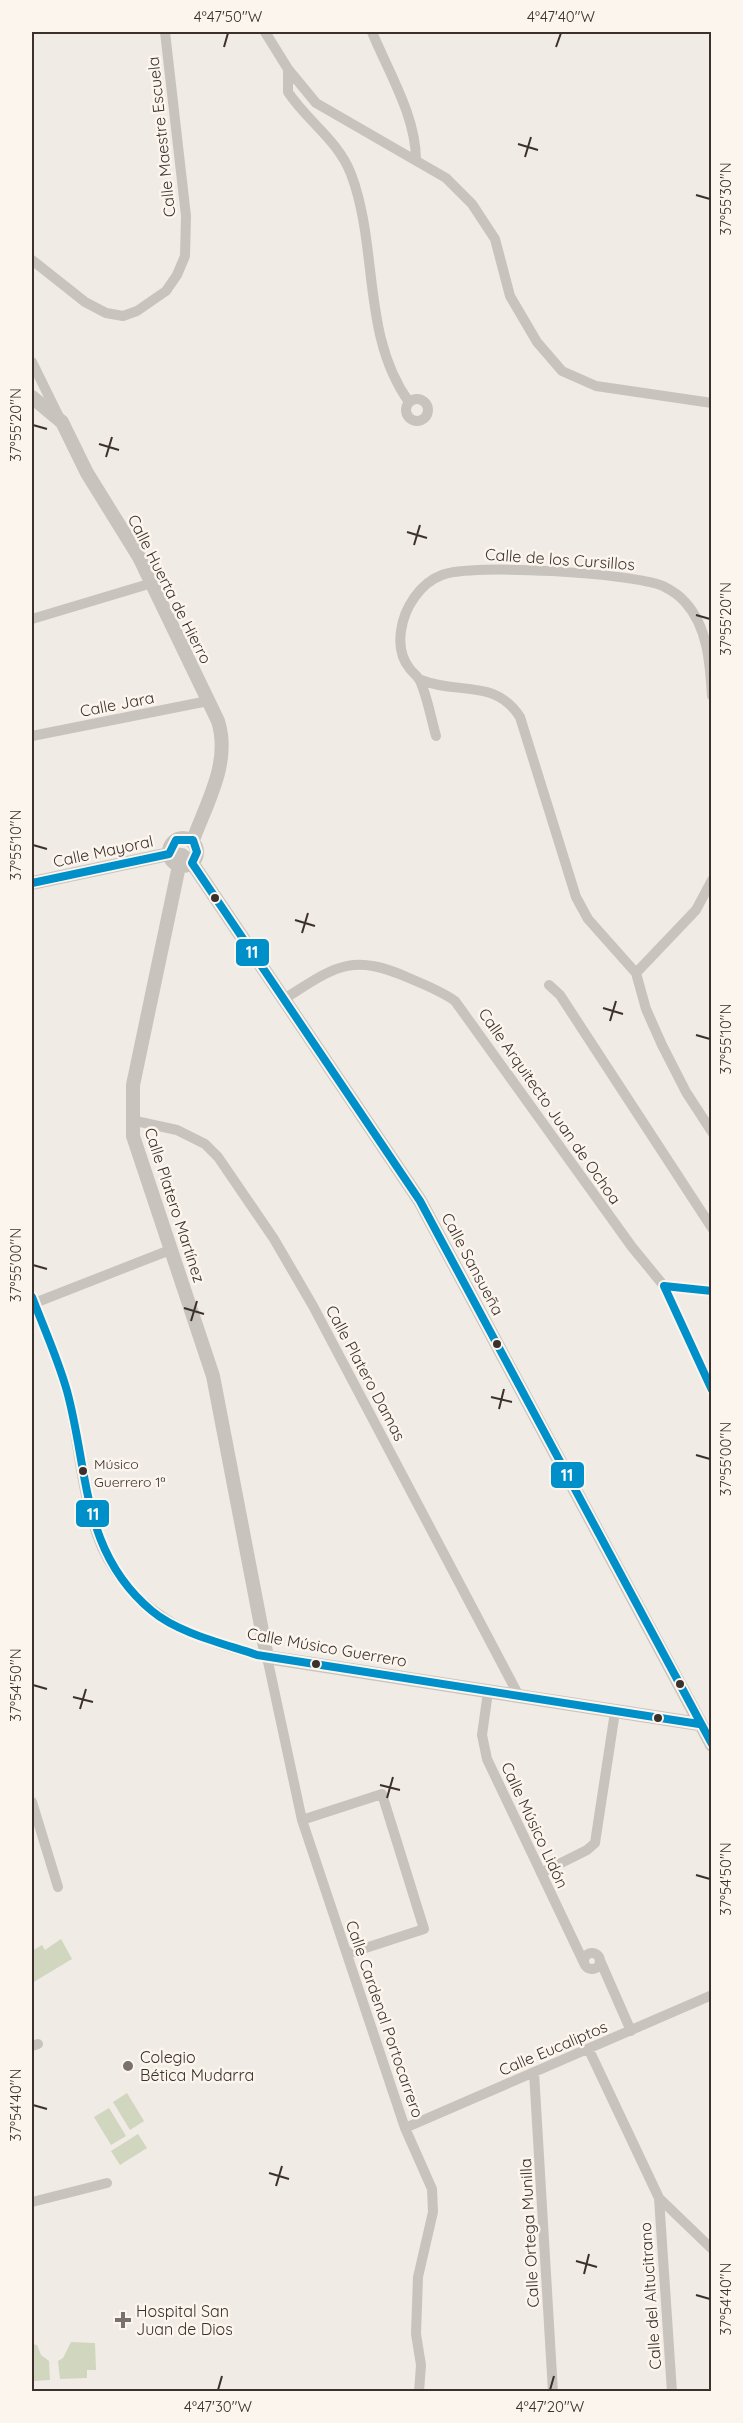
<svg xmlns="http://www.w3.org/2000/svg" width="743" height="2423" viewBox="0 0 743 2423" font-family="Quicksand,sans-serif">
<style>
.green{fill:#d1d6bf}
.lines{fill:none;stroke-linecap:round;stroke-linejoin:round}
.minor{stroke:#c9c3be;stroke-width:10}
.tertiary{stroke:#c9c3be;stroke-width:14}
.bus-1-casing{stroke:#fbf5ee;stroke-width:12}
.bus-1{stroke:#0090c9;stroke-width:8}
.ticks{fill:none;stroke:#3b302b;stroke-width:2}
.bus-dot{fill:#3b302b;stroke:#fbf5ee;stroke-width:2}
.poi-dot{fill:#7a716c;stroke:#fbf5ee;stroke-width:2}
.labels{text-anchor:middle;stroke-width:5;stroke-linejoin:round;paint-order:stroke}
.bus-label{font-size:14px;fill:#3b302b;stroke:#fbf5ee;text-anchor:start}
.street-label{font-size:16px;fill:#3b302b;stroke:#fbf5ee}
.poi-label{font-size:16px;fill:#3b302b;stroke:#fbf5ee;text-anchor:start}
.line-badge{stroke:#fbf5ee;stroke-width:2}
.badge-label{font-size:16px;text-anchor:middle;font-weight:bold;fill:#fff}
.neatline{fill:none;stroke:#3b302b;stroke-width:2}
.ticks-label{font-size:15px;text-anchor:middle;fill:#3b302b}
</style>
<rect width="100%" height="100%" fill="#f0ebe5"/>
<!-- green -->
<path class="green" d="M61,1939L72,1959L32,1983V1951L42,1945L45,1950Z
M127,2093L144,2121L130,2130L113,2102Z
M109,2108L126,2136L111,2145L94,2117Z
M138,2134L147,2148L120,2165L111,2151Z
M71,2342L95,2343L96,2370H87V2378L60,2379L58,2361L63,2358Z
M32,2344L37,2345L41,2355L49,2361L50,2380L32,2381Z"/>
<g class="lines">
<!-- minor -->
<path class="minor" d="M265,32L288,69L316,103L446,178L472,204L495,239L510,296L537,342L562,371L596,386L712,403
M372,32C388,71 416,116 416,160
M288,69V92C307,121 338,140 351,174C379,248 361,335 409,402
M32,260L85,302L106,313L123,316L137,311L166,291L177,275L185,256L186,216L165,32
M32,362L60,419
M406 410a11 11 0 1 1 22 0a11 11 0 1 1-22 0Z
M32,619L152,583
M421,680C458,695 495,678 520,717L576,897L588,919L636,973L646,1009L662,1045L686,1092L712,1132
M32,736L208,701
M436,736C431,718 428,700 421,683C419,677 414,674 410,669C401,658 399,645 401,631C404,608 420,583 442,575C473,563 632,573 663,586C671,590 679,595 685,602C708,627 710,664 712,696
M636,973L696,910L712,880
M549,985L560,995L712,1228
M284,999C335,967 350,952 409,978C425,985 441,991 455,1001L632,1247L664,1286L712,1391
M131,1120L177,1130L205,1144L218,1157L274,1239L313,1306L519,1696
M664,1286L712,1291
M32,1297C44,1332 62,1368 70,1405C79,1448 82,1493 97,1535C123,1608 195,1643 267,1657L302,1820L405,2128L432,2189L433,2212L418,2277L416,2334L421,2365L419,2392
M32,1304L170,1250
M488,1692L482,1735L487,1759L585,1965
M32,1802L58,1887
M302,1820L382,1794L424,1929L347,1954
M541,1873L587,1850L595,1843L615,1712
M584 1961a8 8 0 1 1 16 0a8 8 0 1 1-16 0Z
M599,1958L631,2031
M32,2046L38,2044
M589,2050L659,2198L712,2249
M534,2072L553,2392
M405,2128L712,1995
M659,2198L672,2392
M32,2202L107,2183"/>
<!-- tertiary -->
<path class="tertiary" d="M32,397L62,422L87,473L139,557L218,721C231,762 207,802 193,840
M169 852a14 14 0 1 1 28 0a14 14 0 1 1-28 0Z
M179,866L133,1085V1136L213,1376L267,1657L699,1724
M32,883L169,854L182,855L192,863L420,1201L712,1745"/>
<defs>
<path id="bus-1" d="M32,883L169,854L176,840H193L197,852L192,863L420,1201L712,1744
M712,1291L664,1286L712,1390
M32,1297C44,1328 58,1359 67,1391C89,1472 81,1552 152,1611C178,1633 225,1644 257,1655L699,1724"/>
</defs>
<!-- bus-1 casing -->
<use href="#bus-1" class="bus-1-casing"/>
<!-- bus-1 -->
<use href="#bus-1" class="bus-1"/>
</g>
<!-- ticks -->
<path class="ticks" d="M224,47L228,33M556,47L561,33M518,144L538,150M525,157L531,137M696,195L710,199M33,425L47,429M99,444L119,450M106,457L112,437M407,532L427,538M414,545L420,525M696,615L710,619M33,845L47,849M295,920L315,926M302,933L308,913M603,1008L623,1014M610,1021L616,1001M696,1035L710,1039M33,1265L47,1269M184,1308L204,1314M191,1321L197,1301M491,1397L512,1402M499,1409L504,1389M696,1455L710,1459M33,1685L47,1689M73,1697L93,1702M80,1709L86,1689M380,1785L400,1790M387,1798L393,1777M696,1875L710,1879M33,2105L47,2109M269,2173L289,2179M276,2186L282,2166M576,2261L597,2267M584,2274L589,2254M696,2295L710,2299M218,2390L222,2376M550,2390L554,2376"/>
<!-- markers -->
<g class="bus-dot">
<circle cx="215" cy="898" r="5"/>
<circle cx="497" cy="1344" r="5"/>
<circle cx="83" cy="1471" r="5"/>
<circle cx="316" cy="1664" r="5"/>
<circle cx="680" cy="1684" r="5"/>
<circle cx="658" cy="1718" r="5"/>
</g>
<g class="poi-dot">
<circle cx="128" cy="2066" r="6"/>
<path d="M120 2311h6v6h6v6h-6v6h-6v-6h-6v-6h6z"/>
</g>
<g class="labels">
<!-- bus labels -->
<g class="bus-label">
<text x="94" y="1469">Músico<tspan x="94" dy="18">Guerrero 1ª</tspan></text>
</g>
<!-- street labels -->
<g class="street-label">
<text transform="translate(161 137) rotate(-96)" y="6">Calle Maestre Escuela</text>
<text transform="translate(560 559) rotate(4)" y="6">Calle de los Cursillos</text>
<text transform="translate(170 589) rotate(63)" y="6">Calle Huerta de Hierro</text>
<text transform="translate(117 704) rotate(-11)" y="6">Calle Jara</text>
<text transform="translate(103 851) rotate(-12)" y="6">Calle Mayoral</text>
<text transform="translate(550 1106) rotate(55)" y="6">Calle Arquitecto Juan de Ochoa</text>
<text transform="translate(175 1205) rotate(72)" y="6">Calle Platero Martínez</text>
<text transform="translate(473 1264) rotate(62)" y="6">Calle Sansueña</text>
<text transform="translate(366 1373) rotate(62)" y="6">Calle Platero Damas</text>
<text transform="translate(327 1647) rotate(10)" y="6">Calle Músico Guerrero</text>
<text transform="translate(535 1825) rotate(65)" y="6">Calle Músico Lidón</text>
<text transform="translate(385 2019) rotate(71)" y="6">Calle Cardenal Portocarrero</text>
<text transform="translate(553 2048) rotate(-23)" y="6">Calle Eucaliptos</text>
<text transform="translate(529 2233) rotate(-93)" y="6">Calle Ortega Munilla</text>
<text transform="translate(650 2296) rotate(-94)" y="6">Calle del Altucitrano</text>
</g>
<!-- poi labels -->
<g class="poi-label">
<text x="140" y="2063">Colegio<tspan x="140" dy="18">Bética Mudarra</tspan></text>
<text x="136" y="2317">Hospital San<tspan x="136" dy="18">Juan de Dios</tspan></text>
</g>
</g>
<g class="line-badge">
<rect x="235" y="938" width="35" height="29" rx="6" fill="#0090c9"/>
<rect x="550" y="1461" width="35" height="28" rx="6" fill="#0090c9"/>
<rect x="75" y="1499" width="35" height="29" rx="6" fill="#0090c9"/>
</g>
<g class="badge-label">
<text x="252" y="958">11</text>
<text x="567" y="1481">11</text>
<text x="93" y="1520">11</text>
</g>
<!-- border -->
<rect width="743" height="2423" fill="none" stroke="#fbf5ee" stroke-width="66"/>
<rect x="33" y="33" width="677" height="2357" class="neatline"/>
<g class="ticks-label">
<text x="228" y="22">4°47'50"W</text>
<text x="561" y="22">4°47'40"W</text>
<text transform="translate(726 199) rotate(-90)" y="5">37°55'30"N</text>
<text transform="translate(16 425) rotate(-90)" y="5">37°55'20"N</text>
<text transform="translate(726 619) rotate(-90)" y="5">37°55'20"N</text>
<text transform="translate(16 845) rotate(-90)" y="5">37°55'10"N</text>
<text transform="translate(726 1039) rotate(-90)" y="5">37°55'10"N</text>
<text transform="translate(16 1265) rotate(-90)" y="5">37°55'00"N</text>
<text transform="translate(726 1459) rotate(-90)" y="5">37°55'00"N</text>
<text transform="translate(16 1685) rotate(-90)" y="5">37°54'50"N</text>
<text transform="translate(726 1879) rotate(-90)" y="5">37°54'50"N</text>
<text transform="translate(16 2105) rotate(-90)" y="5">37°54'40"N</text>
<text transform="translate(726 2299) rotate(-90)" y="5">37°54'40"N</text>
<text x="218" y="2412">4°47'30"W</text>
<text x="550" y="2412">4°47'20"W</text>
</g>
</svg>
